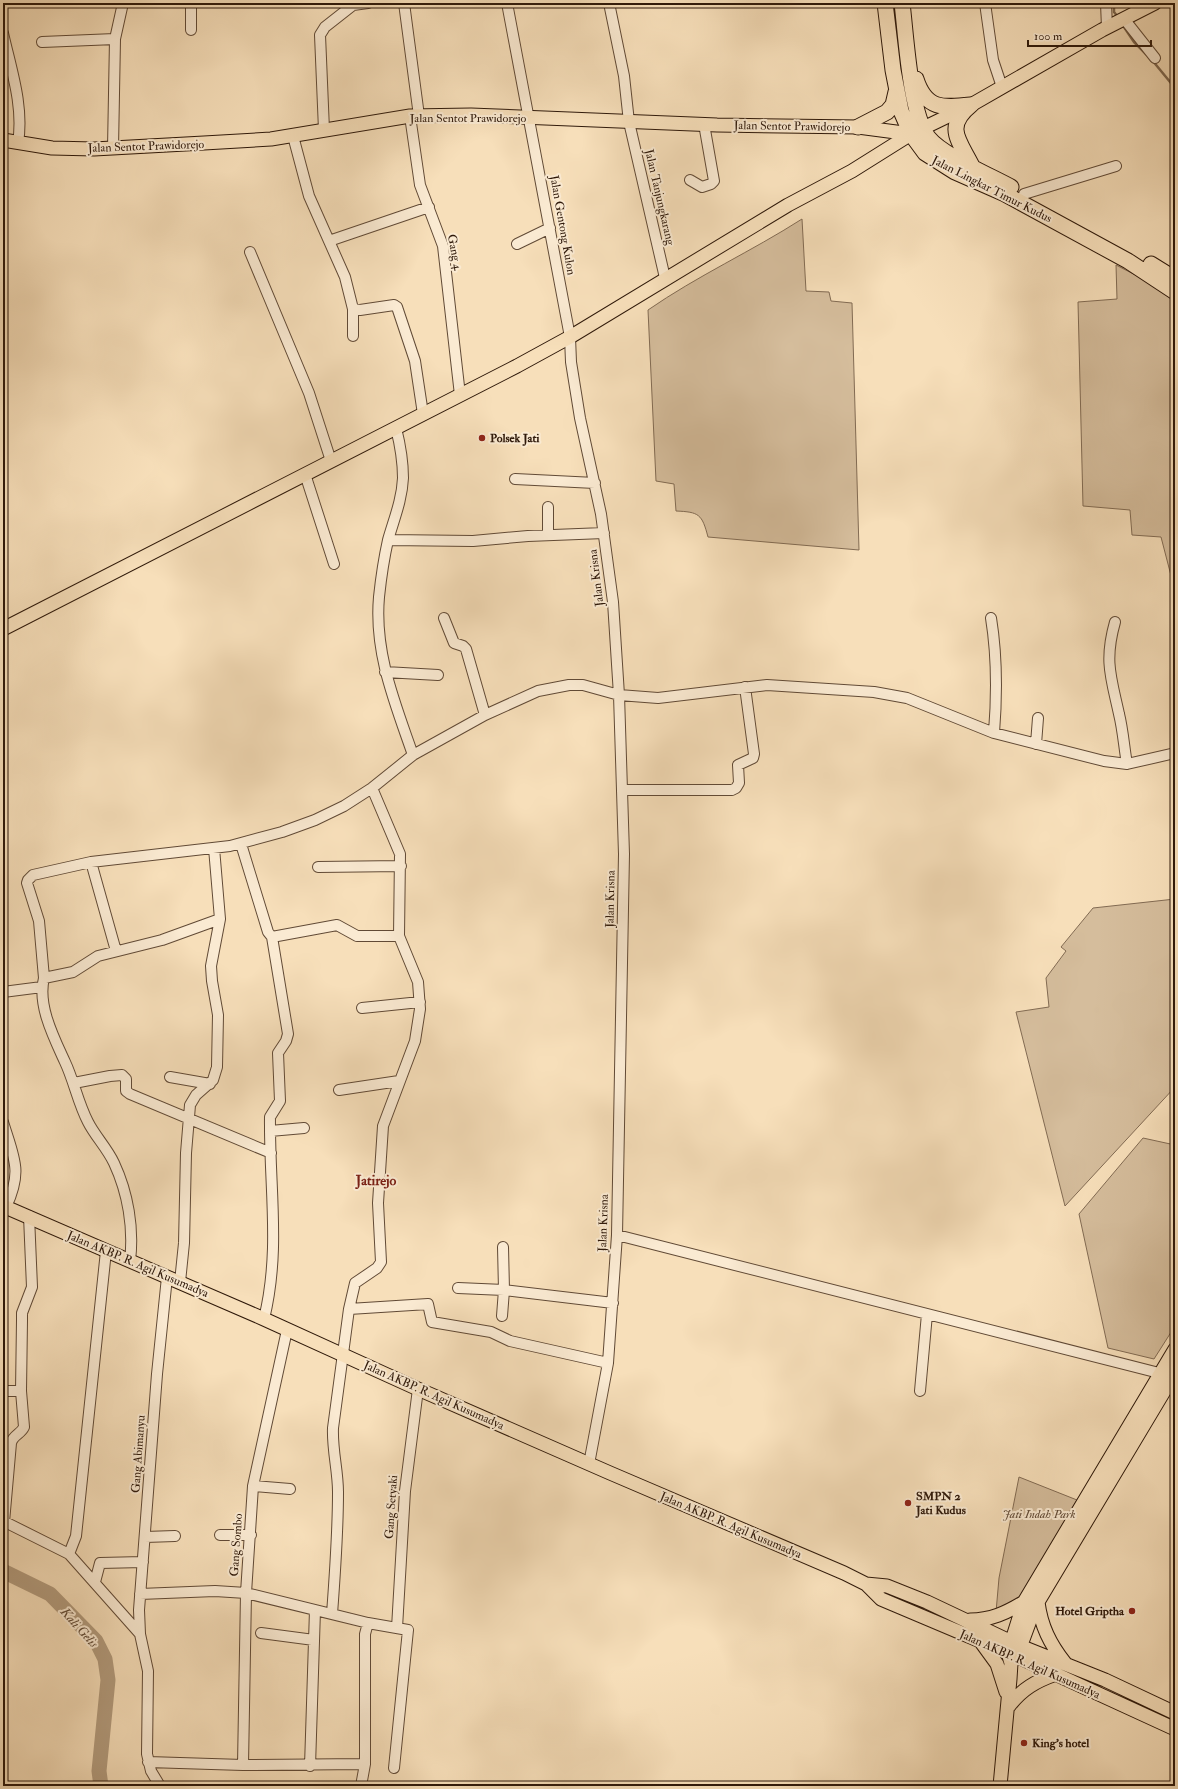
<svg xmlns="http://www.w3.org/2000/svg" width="1178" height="1789" viewBox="0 0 1178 1789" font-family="'IM FELL Double Pica',serif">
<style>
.green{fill:#d5bd9c;stroke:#826b53}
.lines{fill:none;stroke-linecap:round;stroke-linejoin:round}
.stream{stroke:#7e6850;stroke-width:2.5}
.river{stroke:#b39c7e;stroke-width:15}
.minor-casing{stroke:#614a36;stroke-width:12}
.major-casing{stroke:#2f190a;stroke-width:15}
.highway-casing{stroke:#2f190a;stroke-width:17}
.minor{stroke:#faead2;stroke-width:10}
.major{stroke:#f7dfba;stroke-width:13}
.highway{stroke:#f7dfba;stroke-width:15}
.poi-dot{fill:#8f2418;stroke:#faead2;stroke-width:1.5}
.labels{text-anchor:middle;stroke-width:4;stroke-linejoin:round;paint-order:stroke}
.street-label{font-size:12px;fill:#2f190a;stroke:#faead2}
.poi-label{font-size:12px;font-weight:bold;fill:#2f190a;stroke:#faead2;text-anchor:start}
.park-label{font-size:12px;font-style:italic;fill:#614a36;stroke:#faead2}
.water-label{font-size:13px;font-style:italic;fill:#644d38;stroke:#faead2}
.quarter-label{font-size:14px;font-weight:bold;fill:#7a1f14;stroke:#faead2}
</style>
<rect width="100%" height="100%" fill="#f7dfba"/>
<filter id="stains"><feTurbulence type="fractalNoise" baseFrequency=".005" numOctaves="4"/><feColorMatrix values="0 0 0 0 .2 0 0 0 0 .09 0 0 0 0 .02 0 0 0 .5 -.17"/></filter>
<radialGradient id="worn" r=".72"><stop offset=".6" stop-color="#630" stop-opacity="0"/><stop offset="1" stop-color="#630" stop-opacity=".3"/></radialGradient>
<!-- green -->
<path class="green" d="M802,219L806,291L829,292L831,301L852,303L859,550L708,537C702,514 699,512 676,511L674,484L656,481L648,310C697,276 752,251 802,219Z
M1116,265L1155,285L1175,299V591L1161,537L1132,535L1130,510L1083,506L1078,302L1117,299Z
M1175,899V1087L1065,1206L1016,1012L1049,1007L1046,978L1066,951L1061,947L1093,908Z
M1143,1138L1175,1145V1326L1154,1359L1108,1348L1079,1214Z
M1019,1477L1077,1500L1023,1596L996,1612L999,1578Z"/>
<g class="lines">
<!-- stream -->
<path class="stream" d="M1114,3V12L1118,17
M1124,27L1134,42L1146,54
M1152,60L1175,88"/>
<!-- river -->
<path class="river" d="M3,1571L50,1594L96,1641L105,1659L108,1680L99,1771L101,1786"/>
<defs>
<path id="minor" d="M191,3V30
M404,3L419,116
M507,3L570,337L571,362L580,418L601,514L613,602L619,695L624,854L617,1235L608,1363L589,1464
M609,3L624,76L629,122L665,278
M985,3L993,60L1002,87
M1106,3L1107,28
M1125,20L1155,58
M3,33C11,69 24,106 18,143
M42,42L115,39
M410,116L420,185L443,246L460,395
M324,130L320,35L325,27L353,5L368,3
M293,136L309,196L345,277L353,309L360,310L394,305L397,307L415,361L423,414
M113,148L115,39L123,3
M690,180L702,187L711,184L714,181L704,124
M1024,194L1116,166
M329,241L429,207
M517,244L550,228
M250,252L309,393L331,461
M353,309V336
M396,428C400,444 403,461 403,478C402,500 394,519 388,540C384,558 381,578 379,597C374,653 395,703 413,755
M305,474L334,564
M515,479L595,483
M548,535V507
M388,540L473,541L528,536L604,533
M444,618L454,643L463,646L466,649L485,715
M991,618C997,655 997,695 994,733
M1115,622C1104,661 1111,677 1119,714C1123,730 1124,747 1127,764
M385,672L438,675
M1036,744L1038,718
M623,790H732L736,788L739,783L738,765L753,758L754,754L745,687
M241,844L268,932L272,937
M91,862L116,951
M318,867L401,866
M44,978L73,972L98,956L162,940L220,919
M3,992L42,987
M362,1008L420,1002
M170,1077L210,1084
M74,1083L110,1076L122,1075L126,1079V1091L130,1094L271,1153
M339,1090L399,1081
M3,1122C14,1158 23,1171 6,1207
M270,1131L304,1128
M617,1235L1167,1375
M130,1261C134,1228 128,1193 114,1163C107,1148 95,1136 88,1122C78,1103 74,1081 65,1062C54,1038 37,1005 44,978L39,921L27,883L28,880L33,875L91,862L230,846L282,832L315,820L344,806L372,788L413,755L485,715L538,691L569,685H583L619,695L658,698L767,685L874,692L907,698L994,733L1104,761L1127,764L1175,753
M180,1282L184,1243L186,1153L190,1105L196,1095L213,1080L217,1067L218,1015L212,981L211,966L220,919L214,848
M458,1288L504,1290L613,1303
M349,1309L428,1304L432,1322L491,1332L510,1341L608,1363
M502,1316L504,1290L503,1247
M264,1319C281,1249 269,1187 270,1117L280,1101L278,1053L286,1041L288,1034L272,937L337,925L357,936H399
M3,1391H21
M920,1391L927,1314
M253,1486L290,1489
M3,1521L69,1554L140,1634L148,1671L147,1754L151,1771L160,1786
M4,1522L11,1443C13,1435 21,1434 24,1427L21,1391L22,1320V1313L32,1287L29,1216
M220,1535H251
M145,1537L175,1536
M69,1554L76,1536L106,1251
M95,1582L100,1563L143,1562
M140,1594L215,1591L246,1593L368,1623
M332,1614C335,1574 338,1533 338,1492C338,1470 332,1450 333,1428L349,1309L355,1283L377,1268L381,1262L378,1203L383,1126L415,1041L420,1009L418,982L399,936L400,854L372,788
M397,1628L405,1491L418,1389
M261,1633L314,1640
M140,1634L139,1610L157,1374L167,1277
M148,1762L243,1765L365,1764V1634L368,1623L408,1630L394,1768
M243,1765L246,1593L253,1486L287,1330
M310,1766L315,1610
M361,1786L365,1764"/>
<path id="major" d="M3,140L52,148L94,149L204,143L271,139L410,116L471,115L717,125L858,127L911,134
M3,629L517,366L570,337L788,205L852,171L911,134L971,105L1102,30L1155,3
M3,1206L264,1319L418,1389L610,1473L844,1573L866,1584L881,1599L1016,1656L1175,1729
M866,1584L887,1586L927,1602L1020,1646L1105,1680L1175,1713
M1038,1602C1041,1626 1050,1644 1065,1663
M970,1620C991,1620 1006,1613 1024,1602
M981,1642L997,1664L1006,1692
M1018,1653L1035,1607L1175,1373
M1009,1706C1022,1689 1036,1681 1056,1674
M1000,1786L1010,1679L1011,1663L1008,1653L1024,1602L1175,1349"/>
<path id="highway" d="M885,3L893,70L901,111L911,134L925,153L955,172L1005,194L1128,261L1175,292
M902,3C906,35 910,113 928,137C942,155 989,175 1011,187
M916,79C926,110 943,108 971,105
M971,105C944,127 959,140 972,166
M858,127L887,112L893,105L896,92
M1151,264L1175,279"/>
</defs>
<!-- minor casing -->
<use href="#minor" class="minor-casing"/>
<!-- major casing -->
<use href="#major" class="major-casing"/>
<!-- highway casing -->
<use href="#highway" class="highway-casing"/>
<!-- minor -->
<use href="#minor" class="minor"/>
<!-- major -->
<use href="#major" class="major"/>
<!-- highway -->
<use href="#highway" class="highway"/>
</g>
<!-- markers -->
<g class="poi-dot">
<circle cx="482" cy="438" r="4"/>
<circle cx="908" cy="1503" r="4"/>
<circle cx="1132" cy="1611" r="4"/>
<circle cx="1024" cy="1743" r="4"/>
</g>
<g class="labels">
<!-- street labels -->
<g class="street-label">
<text x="468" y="122">Jalan Sentot Prawidorejo</text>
<text transform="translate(792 126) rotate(1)" y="4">Jalan Sentot Prawidorejo</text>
<text transform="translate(146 146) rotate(-2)" y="4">Jalan Sentot Prawidorejo</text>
<text transform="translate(992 189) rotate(27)" y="4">Jalan Lingkar Timur Kudus</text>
<text transform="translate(660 197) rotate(77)" y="4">Jalan Tanjungkarang</text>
<text transform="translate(563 225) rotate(80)" y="4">Jalan Gentong Kulon</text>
<text transform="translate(455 252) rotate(79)" y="4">Gang 4</text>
<text transform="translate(596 578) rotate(-97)" y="4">Jalan Krisna</text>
<text transform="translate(610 899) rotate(-89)" y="4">Jalan Krisna</text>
<text transform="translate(603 1223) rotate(-88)" y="4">Jalan Krisna</text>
<text transform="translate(138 1264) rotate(23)" y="4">Jalan AKBP. R. Agil Kusumadya</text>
<text transform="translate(434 1395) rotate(24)" y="4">Jalan AKBP. R. Agil Kusumadya</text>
<text transform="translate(138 1454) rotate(-86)" y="4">Gang Abimanyu</text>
<text transform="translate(391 1507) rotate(-86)" y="4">Gang Setyaki</text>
<text transform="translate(731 1525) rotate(23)" y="4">Jalan AKBP. R. Agil Kusumadya</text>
<text transform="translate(236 1545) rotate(-86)" y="4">Gang Sombo</text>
<text transform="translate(1030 1664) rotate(24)" y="4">Jalan AKBP. R. Agil Kusumadya</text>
</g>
<!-- poi labels -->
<g class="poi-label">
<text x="490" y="442">Polsek Jati</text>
<text x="916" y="1500">SMPN 2<tspan x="916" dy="14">Jati Kudus</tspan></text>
<text x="1124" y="1615" text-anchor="end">Hotel Griptha</text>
<text x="1032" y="1747">King’s hotel</text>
</g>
<!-- park labels -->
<g class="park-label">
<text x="1039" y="1518">Jati Indah Park</text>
</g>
<!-- water labels -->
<g class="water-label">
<text transform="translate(80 1627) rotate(48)" y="5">Kali Gelis</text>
</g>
<!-- quarter labels -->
<g class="quarter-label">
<text x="376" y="1185">Jatirejo</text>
</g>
</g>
<!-- margin -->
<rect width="1178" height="1789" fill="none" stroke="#f7dfba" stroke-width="16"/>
<rect x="4" y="4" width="1170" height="1781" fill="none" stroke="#2f190a" stroke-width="2"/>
<rect x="8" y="8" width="1162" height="1773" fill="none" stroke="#2f190a"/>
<!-- scale -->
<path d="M1028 40v6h123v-6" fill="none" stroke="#2f190a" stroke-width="2"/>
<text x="1034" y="40" font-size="12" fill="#2f190a" stroke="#faead2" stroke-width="3" paint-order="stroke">100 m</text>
<rect width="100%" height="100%" filter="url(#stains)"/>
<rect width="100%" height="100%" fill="url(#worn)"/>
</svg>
